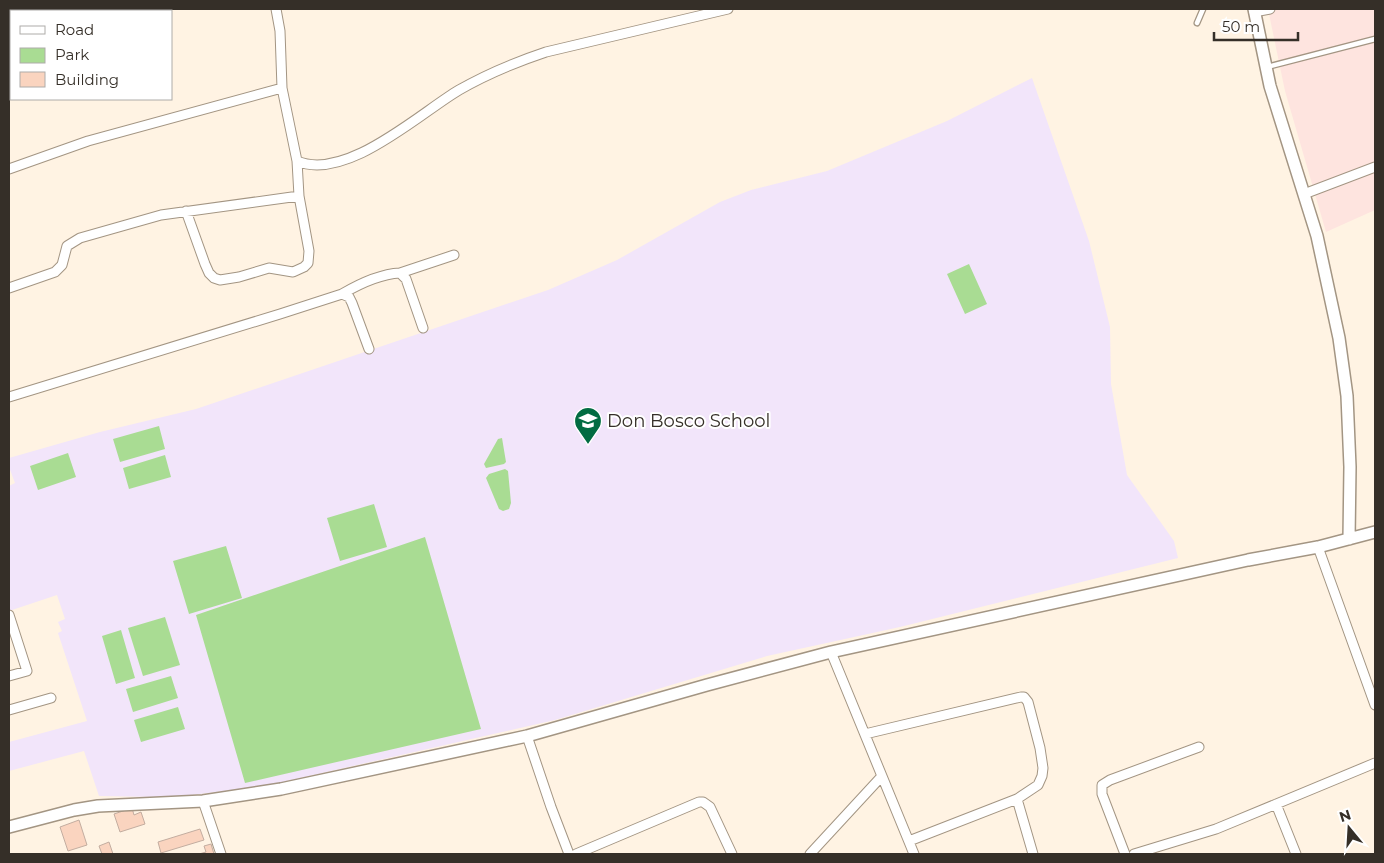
<svg xmlns="http://www.w3.org/2000/svg" width="1384" height="863" viewBox="0 0 1384 863" font-family="Montserrat,sans-serif">
<style>
.industrial{fill:#fee4df}
.education{fill:#f2e5fa}
.green{fill:#a9dc93}
.building{fill:#fad4bf;stroke:#c3ada0}
.lines{fill:none;stroke-linecap:round;stroke-linejoin:round}
.service-casing{stroke:#a39583;stroke-width:7}
.minor-casing{stroke:#a39583;stroke-width:11}
.tertiary-casing{stroke:#a39583;stroke-width:14}
.service{stroke:#fff;stroke-width:4.5}
.minor{stroke:#fff;stroke-width:9}
.tertiary{stroke:#fff;stroke-width:11}
.labels{text-anchor:middle;stroke-width:4;stroke-linejoin:round;paint-order:stroke}
.poi-label{font-size:18px;fill:#352f28;stroke:#fff;text-anchor:start}
</style>
<rect width="100%" height="100%" fill="#fff3e3"/>
<!-- industrial -->
<path class="industrial" d="M1268,9H1375V210L1326,232L1285,91Z"/>
<!-- education -->
<path class="education" d="M1032,78L1089,241L1110,327L1111,384L1127,475L1174,541L1178,558L900,627L767,656L555,720L265,786L184,796L156,797L99,796L84,751L9,771V742L87,721L58,633L62,631L58,622L65,619L57,595L9,611V486L15,483L9,467V458L100,432L196,409L548,290L617,260L720,202L751,190L827,171L947,121Z"/>
<!-- green -->
<path class="green" d="M969,264L987,304L965,314L947,274Z
M159,426L165,449L120,462L113,439Z
M502,438L506,462L504,464L486,468L484,464L498,439Z
M68,453L76,477L38,490L30,466Z
M165,455L171,477L129,489L123,468Z
M505,469L508,471L511,503L509,509L503,511L499,509L486,478L489,474Z
M374,504L387,547L340,561L327,518Z
M425,537L481,729L245,783L196,615Z
M226,546L242,598L189,614L173,561Z
M165,617L180,665L143,676L128,628Z
M121,630L135,678L116,684L102,636Z
M171,676L178,698L133,712L126,689Z
M178,707L185,729L141,742L134,720Z"/>
<!-- building -->
<path class="building" d="M132,808L134,815L141,812L145,824L120,832L114,814Z
M79,820L87,845L68,851L60,827Z
M200,829L204,840L161,853L158,842Z
M109,842L113,854H102L99,846Z
M211,844L214,854H199L206,852L204,846Z"/>
<g class="lines">
<defs>
<path id="service" d="M1197,23L1203,9
M1267,67L1375,39"/>
<path id="minor" d="M1254,12L1270,9
M9,79L11,78
M297,161C346,182 420,113 459,90C487,74 516,62 546,52L728,9
M9,169L88,141L282,88
M1304,194L1375,167
M186,211L205,264L209,273L214,278L220,280L239,277L269,268L293,272L304,267L308,263L309,251L299,196L297,161L282,88L280,31L276,9
M400,273L454,255
M9,288L55,272L62,265L67,246L80,238L161,215L299,196
M342,294C359,284 380,274 400,273L406,279L423,328
M9,397L280,314L342,294L349,297L352,303L369,349
M1318,547L1375,705
M9,615L27,671L9,676
M831,652L914,854
M9,710L51,698
M865,734L1021,697H1024L1028,702L1040,748L1043,768L1042,776L1038,785L1017,799L909,841
M527,736L551,807L569,854
M1017,799L1033,854
M203,801L221,854
M1276,804L1296,854
M576,854L699,802H703L710,807L732,854
M810,854L882,776
M1125,854L1102,794V785L1110,780L1199,747
M1134,854L1216,829L1375,763"/>
<path id="tertiary" d="M1254,9L1270,86L1317,236L1339,338L1347,396L1350,467L1349,539
M9,827L74,810L98,806L203,801L281,789L527,736L707,685L831,652L1248,560L1318,547L1375,532"/>
</defs>
<!-- service casing -->
<use href="#service" class="service-casing"/>
<!-- minor casing -->
<use href="#minor" class="minor-casing"/>
<!-- tertiary casing -->
<use href="#tertiary" class="tertiary-casing"/>
<!-- service -->
<use href="#service" class="service"/>
<!-- minor -->
<use href="#minor" class="minor"/>
<!-- tertiary -->
<use href="#tertiary" class="tertiary"/>
</g>
<!-- icons -->
<defs>
<symbol id="school-pin" viewBox="-11 -11 22 30"><path d="M0 17L-7.5 6A9.5 9.5 0 1 1 7.5 6Z" fill="#026c42" stroke="#fff"/><path d="M0-5L7-2L0 1L-7-2ZM-4 1L0 2.5L4 1V4Q0 6-4 4Z" fill="#fff"/></symbol>
</defs>
<g fill-rule="evenodd">
<use href="#school-pin" x="572" y="405" width="32" height="43"/>
</g>
<g class="labels">
<!-- poi labels -->
<g class="poi-label">
<text x="607" y="427">Don Bosco School</text>
</g>
</g>
<!-- border -->
<rect width="1384" height="863" fill="none" stroke="#352f28" stroke-width="20"/>
<!-- legend -->
<rect x="10" y="10" width="162" height="90" fill="#ffffff" stroke="#aeaca9"/>
<rect x="20" y="26" width="25" height="8" fill="#ffffff" stroke="#aeaca9"/>
<text x="55" y="35" font-size="15" fill="#352f28">Road</text>
<rect x="20" y="48" width="25" height="15" fill="#a9dc93" stroke="#aeaca9"/>
<text x="55" y="60" font-size="15" fill="#352f28">Park</text>
<rect x="20" y="72" width="25" height="15" fill="#fad4bf" stroke="#aeaca9"/>
<text x="55" y="85" font-size="15" fill="#352f28">Building</text>
<!-- north arrow -->
<g transform="translate(1349 828) rotate(342)" stroke="#ffffff" stroke-width="4" paint-order="stroke">
<path d="M0-4L9 19L0 12L-9 19Z" fill="#352f28"/>
<text y="-8" font-size="14" font-weight="bold" text-anchor="middle" fill="#352f28">N</text>
</g>
<!-- scale -->
<path d="M1214 32v8h84v-8" fill="none" stroke="#352f28" stroke-width="2.5"/>
<text x="1222" y="32" font-size="15" fill="#352f28" stroke="#ffffff" stroke-width="4" paint-order="stroke">50 m</text>
</svg>
